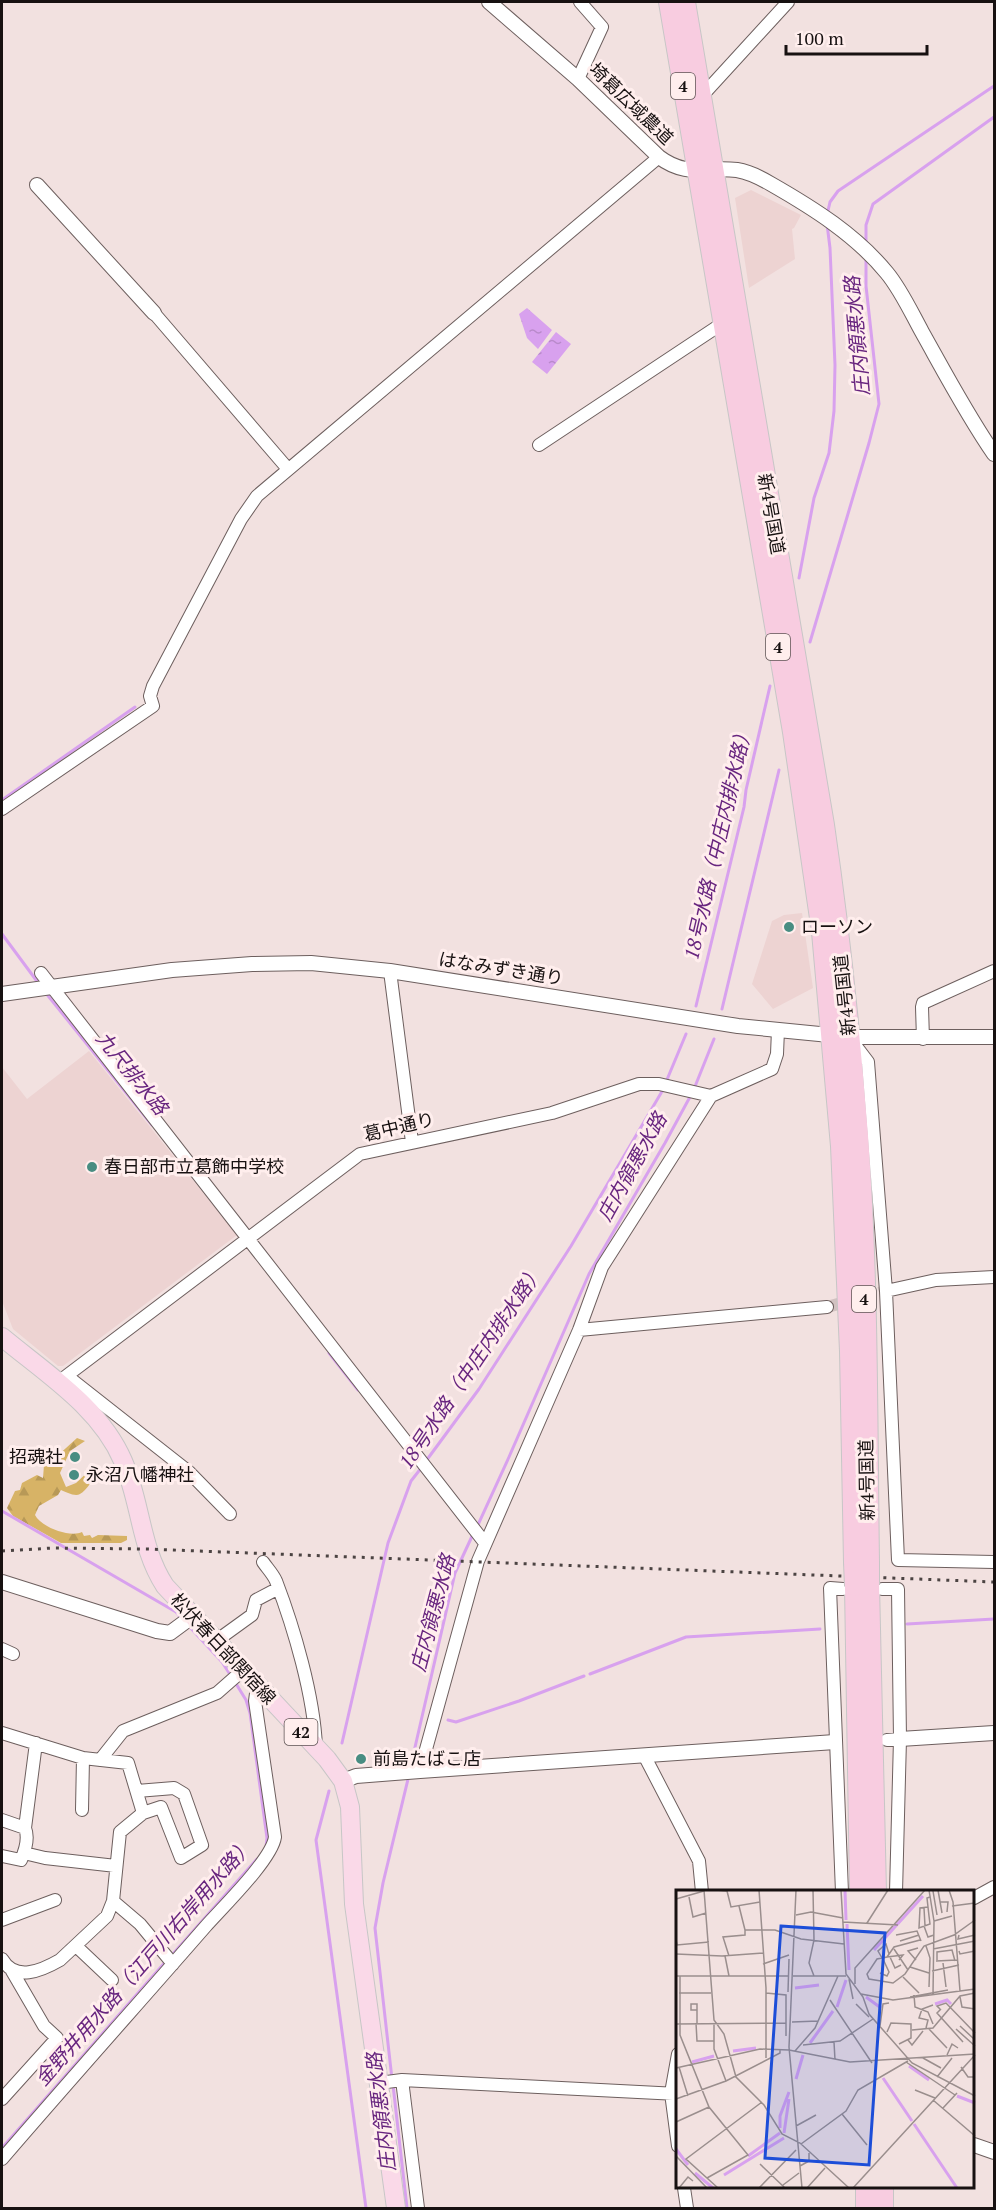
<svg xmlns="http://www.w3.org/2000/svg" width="996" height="2210" viewBox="0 0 996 2210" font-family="'PT Serif','Noto Sans JP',serif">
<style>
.built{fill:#edd3d2}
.forest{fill:url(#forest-firs)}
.water{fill:url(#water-ripples)}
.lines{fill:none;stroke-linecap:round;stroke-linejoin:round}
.stream{stroke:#d8a1ee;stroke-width:3}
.minor-tunnel{stroke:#d1c2c1;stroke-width:12;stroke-dasharray:12 6;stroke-linecap:butt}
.minor-casing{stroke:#6d5f5e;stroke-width:14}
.tertiary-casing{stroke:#6d5f5e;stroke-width:16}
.primary-casing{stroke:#c7c6c6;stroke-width:20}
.trunk-casing{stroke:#c7c6c6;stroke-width:22}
.minor{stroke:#fff;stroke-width:12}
.tertiary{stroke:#fff;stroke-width:14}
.primary{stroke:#fad9e8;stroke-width:18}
.trunk{stroke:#f8cce0;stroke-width:20}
.rail{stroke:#4b4342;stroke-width:3;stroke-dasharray:3 6;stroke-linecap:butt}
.trunk-bridge-casing{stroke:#c7c6c6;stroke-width:22;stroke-linecap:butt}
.trunk-bridge{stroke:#f8cce0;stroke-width:20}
.poi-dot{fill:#488d82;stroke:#ffeeed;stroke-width:2}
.labels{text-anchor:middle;stroke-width:6;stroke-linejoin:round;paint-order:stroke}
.shield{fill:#ffeeed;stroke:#5d5353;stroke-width:1.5}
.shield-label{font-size:16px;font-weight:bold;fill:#171111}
.street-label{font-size:18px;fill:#171111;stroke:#ffeeed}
.poi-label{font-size:18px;fill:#171111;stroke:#ffeeed;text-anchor:start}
.water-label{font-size:20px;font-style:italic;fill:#68257f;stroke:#ffeeed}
.inset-river{fill:none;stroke:#d8a1ee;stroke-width:3}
.inset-road{fill:none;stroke:#9a8e8d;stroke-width:1.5}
.view{fill:#1d4ed8;fill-opacity:0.15;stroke:#1d4ed8;stroke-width:3}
.inset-edge{fill:none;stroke:#171111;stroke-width:3}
</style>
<defs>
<pattern id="forest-firs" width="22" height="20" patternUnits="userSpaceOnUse" patternTransform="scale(1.5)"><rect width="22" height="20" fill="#d7b366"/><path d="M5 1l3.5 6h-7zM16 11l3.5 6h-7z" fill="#b89957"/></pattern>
<pattern id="water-ripples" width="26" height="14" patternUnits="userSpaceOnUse" patternTransform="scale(1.5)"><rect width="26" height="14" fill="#d8a1ee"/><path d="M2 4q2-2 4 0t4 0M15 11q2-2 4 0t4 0" fill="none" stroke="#b98acb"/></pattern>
</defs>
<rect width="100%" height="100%" fill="#f2e1e0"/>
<!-- built -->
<path class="built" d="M751,190L801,215L794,228L792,229L795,259L749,288L735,198Z
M802,913L813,988L773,1009L752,984L772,921L784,915Z
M89,1051L237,1235L63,1366H58L13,1329L2,1301V1067L27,1099Z"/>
<!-- forest -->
<path class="forest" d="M77,1438L85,1441L70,1451L60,1473L66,1487L76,1483L91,1469L96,1470C96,1477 86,1491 80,1494C75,1497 66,1492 61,1490L58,1495L39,1506L35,1515C41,1527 70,1538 82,1532L84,1536L90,1535L92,1538L98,1535L127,1536V1540L121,1543H61L13,1516L7,1508L15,1491L20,1490L22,1483L37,1475L43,1478L44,1465L55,1458Z"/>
<!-- water -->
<path class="water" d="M527,308L552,330L538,349L527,338L519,314Z
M556,332L571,344L547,374L532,362Z"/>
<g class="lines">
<!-- stream -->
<path class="stream" d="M827,215L830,202L838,191L994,86
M866,245V225L873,204L994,117
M799,578L814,498L829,453L834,411L835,365L830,248L827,224
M810,642L869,443L879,404L866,286V258
M2,800L135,707
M2,934L39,984
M45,992L152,1125
M696,1006L744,807L746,790L770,686
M722,1009L779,770
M666,1082L686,1034
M694,1089L714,1039
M329,1353L358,1390
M426,1461L479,1389L571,1246L664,1088
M2,1511L176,1612L182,1619
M477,1527L509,1457L589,1274L665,1143L691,1095
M187,1624L222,1662L231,1676
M907,1624L994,1619
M590,1674L686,1637L820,1629
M235,1682L246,1700L250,1713L267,1838L266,1847
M448,1720L456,1722L519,1701L584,1676
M342,1743L388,1543L411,1481L422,1467
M410,1769L455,1573L474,1532
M329,1791L316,1840L366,2208
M172,1955L257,1859
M392,2079L375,1928L383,1883L409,1775
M393,2085L407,2208
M2,2148L167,1960"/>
<!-- minor-tunnel -->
<path class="minor-tunnel" d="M827,1307L886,1291"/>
<defs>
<path id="minor" d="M578,79L602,27L580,2
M701,97L788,2
M154,313L288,469
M539,445L723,323
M2,809L153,706L150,696L153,686L241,519L257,496L659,157
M390,971L412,1142
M41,973L485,1543
M923,1039L922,1007L923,1003L994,971
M852,1041L868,1062L886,1291L898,1560L994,1562
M886,1291L936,1280L994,1277
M579,1330L827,1307
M67,1376L189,1472L230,1514
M57,1383L360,1154L552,1113L639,1084H659L711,1096L772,1069L777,1054L778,1030
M263,1562C267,1568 273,1574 276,1581C294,1628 314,1696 316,1747
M882,1589H898L900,1739L896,1892
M216,1641L252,1615L256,1600L277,1589
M2,1649L13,1654
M2,1733L83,1758L128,1763L143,1813L120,1832L113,1901L107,1916L60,1960C41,1971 15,1982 2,1959
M887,1740L900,1739
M644,1755L699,1861L702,1892
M100,1760L123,1731L217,1693L242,1671
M420,1771L478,1561L579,1330L602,1267L711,1096
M137,1791L174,1788L184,1794L202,1845L181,1858L161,1807L143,1813
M82,1810L83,1758
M2,1820L25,1828
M24,1853L45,1858L116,1866
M2,1856L21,1860C25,1851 29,1838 25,1828L36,1743
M842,1892L830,1588L843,1589
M974,1898L994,1887
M113,1901L140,1924L173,1964
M2,1920L55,1900
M76,1946L112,1980
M678,2054L671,2093L678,2146
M402,2080L418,2208
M379,2083L402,2080L678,2094
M2,2099L57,2038L44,2026L12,1971
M2,2159C69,2081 138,2004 206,1926C223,1907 272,1859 275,1837L255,1701L257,1686
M684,2188L687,2208"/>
<path id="tertiary" d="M489,2L578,79L659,157C687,178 706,166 737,170C749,172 761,178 771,184C813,208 856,235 887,273C901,290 911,312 922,332C945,373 967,415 994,454
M37,185L154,313
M2,994L172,970L252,964L311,963L390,971L738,1026L850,1037H994
M2,1582L157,1631L170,1633L193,1616
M900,1739L994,1733
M343,1781L356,1776L420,1771L835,1742
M974,2145L994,2152"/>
<path id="primary" d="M2,1337C45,1373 100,1407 123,1461C141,1502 140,1548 165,1586L327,1759L343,1781L350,1807L354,1904L396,2208"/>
<path id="trunk" d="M669,2L793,732L822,932L841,1146L850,1351L854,1562
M685,2L824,825C839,928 850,1032 858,1136C868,1277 867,1420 869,1562
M869,1585L876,1892
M855,1586L860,1892
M866,2188V2208
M883,2188V2208"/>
</defs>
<!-- minor casing -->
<use href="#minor" class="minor-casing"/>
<!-- tertiary casing -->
<use href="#tertiary" class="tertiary-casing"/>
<!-- primary casing -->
<use href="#primary" class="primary-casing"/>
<!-- trunk casing -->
<use href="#trunk" class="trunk-casing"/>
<!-- minor -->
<use href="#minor" class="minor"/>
<!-- tertiary -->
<use href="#tertiary" class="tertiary"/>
<!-- primary -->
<use href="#primary" class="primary"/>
<!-- trunk -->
<use href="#trunk" class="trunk"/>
<!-- rail -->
<path class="rail" d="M2,1551L53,1548L147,1549L994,1582"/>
<defs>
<path id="trunk-bridge" d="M854,1562L855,1586
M869,1562V1585"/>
</defs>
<!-- trunk-bridge casing -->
<use href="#trunk-bridge" class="trunk-bridge-casing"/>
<!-- trunk-bridge -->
<use href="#trunk-bridge" class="trunk-bridge"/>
</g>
<!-- markers -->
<g class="poi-dot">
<circle cx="789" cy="927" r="6"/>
<circle cx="92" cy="1167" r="6"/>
<circle cx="75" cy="1457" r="6"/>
<circle cx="74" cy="1475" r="6"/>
<circle cx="361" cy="1759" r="6"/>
</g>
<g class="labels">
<!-- shield labels -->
<g class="shield">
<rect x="671" y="73" width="24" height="26" rx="4.5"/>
<rect x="766" y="634" width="24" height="26" rx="4.5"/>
<rect x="852" y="1286" width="24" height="26" rx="4.5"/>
<rect x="284.5" y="1719" width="33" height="26" rx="4.5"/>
</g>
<g class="shield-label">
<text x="683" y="92">4</text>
<text x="778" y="653">4</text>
<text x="864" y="1305">4</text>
<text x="301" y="1738">42</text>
</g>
<!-- street labels -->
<g class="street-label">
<text transform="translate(631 104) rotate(44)" y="6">埼葛広域農道</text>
<text transform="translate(771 514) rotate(80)" y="6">新4号国道</text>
<text transform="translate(501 969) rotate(9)" y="6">はなみずき通り</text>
<text transform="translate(845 995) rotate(-96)" y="6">新4号国道</text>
<text transform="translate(399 1127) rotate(-13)" y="6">葛中通り</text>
<text transform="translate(867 1480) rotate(-91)" y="6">新4号国道</text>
<text transform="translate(223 1649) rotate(47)" y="6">松伏春日部関宿線</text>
</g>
<!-- poi labels -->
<g class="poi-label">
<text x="801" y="933">ローソン</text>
<text x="104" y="1173">春日部市立葛飾中学校</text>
<text x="63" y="1463" text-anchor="end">招魂社</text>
<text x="86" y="1481">永沼八幡神社</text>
<text x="373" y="1765">前島たばこ店</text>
</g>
<!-- water labels -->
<g class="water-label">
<text transform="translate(857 336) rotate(-95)" y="7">庄内領悪水路</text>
<text transform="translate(718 842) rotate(-77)" y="7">18号水路（中庄内排水路）</text>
<text transform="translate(132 1073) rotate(51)" y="7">九尺排水路</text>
<text transform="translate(632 1167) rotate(-61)" y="7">庄内領悪水路</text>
<text transform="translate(471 1367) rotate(-56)" y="7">18号水路（中庄内排水路）</text>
<text transform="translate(433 1613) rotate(-75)" y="7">庄内領悪水路</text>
<text transform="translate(144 1962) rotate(-49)" y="7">金野井用水路（江戸川右岸用水路）</text>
<text transform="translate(381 2112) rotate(-97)" y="7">庄内領悪水路</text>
</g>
</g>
<!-- overview -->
<g transform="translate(676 1890)">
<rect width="298" height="298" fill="#f2e1e0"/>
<path class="inset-river" d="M169,0L170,30M171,34L173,80M198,60L247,6M119,98L143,95M190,107L205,118M259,114L271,110L275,114M161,117L170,90M134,153L157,121M57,161L80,158M16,172L38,166M233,176L253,190M207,188L236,231M120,189L127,165M281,206L299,213M238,234L281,298M104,238V226L113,202M108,243L113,209M0,259L12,275M72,266L104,243M19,283L37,298M48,285L108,248"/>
<path class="inset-road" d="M28,0L38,130L48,144L60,187L88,215L106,244L124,253L173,298M40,0L51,1L55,17L84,12M83,0L90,98V168M120,0L113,157L126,298M137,0L138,50L133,73L138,86M165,0L170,84L187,107L193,124L236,173L299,206M253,0L258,31L257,105M262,0L266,23M273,0L277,12L284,101M257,1L261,25M13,7L17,27L30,23M0,9L28,1M264,12H272L271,22M63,16L69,40M276,16L299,13M252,17L244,18L243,38L254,34L253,26L251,8L254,7M248,18L249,36M120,25L135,22L167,28M258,31L276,26M167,32L222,35M191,33L212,0M248,36L252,47L258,45M220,45L241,41L245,51M283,45L282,49L299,45M0,50L1,55L33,52M244,50L218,57L211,67L201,69L191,84L193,89L217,93L229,84L248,56L278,45L299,30M224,51L243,45M250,56L254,68L253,97M218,59L232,80M257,59L299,51M283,61L284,64L299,61M0,64L46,66L87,63M49,66L53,86M53,66L47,47L69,45V40H99L125,49L168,54M211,67L227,65L223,70M214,67L219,78L225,75M206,68L202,61L210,54L213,64M240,70L232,61L242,58M261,70V62L276,60L279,71M260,71L281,70M267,73L270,97M87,74L113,65M234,77L253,83M256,81L283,75M204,83L211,86L213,82L207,69M0,86H113M4,86V145L33,217L72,265L31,288M117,86H170M227,87L243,103M173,89L177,109M179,94V78L249,0M112,102L113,69M3,103H35M90,103L110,105V146M185,104L217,110L299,99M238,105L239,117L252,122L257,134M234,107L272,100M284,107L286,117L299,119M154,110L196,173M180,114L193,127M264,119L261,116L270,113L299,143M265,119L261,123L287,152M21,120H15V114H21V133M116,132L142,131M20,133L21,151H38M38,133V159L50,191M0,134L110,133M204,136L207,114L213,113M284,136L298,149M250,138L252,130L243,128L246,119L257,115M253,139L271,158M280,139L299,156M236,140L257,138L284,106L299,103M211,142L215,133L235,134V148L223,154M232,150L236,155L247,141M158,152L159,170M127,155L164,151L197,129M119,161L139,138L162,86M271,165L276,154L282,158M247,168L265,178M230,172L279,205M3,177L12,206M285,177L292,187H299M0,178L84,159L113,160L174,172L299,164M261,187L276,168M239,200L259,208M0,209L50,191L104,163V159M257,210L299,246M267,218L281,203M166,224L191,255M0,232L33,217M120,236L140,225M125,254L170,221L182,200L232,171M0,266L31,298M84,274L109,298M124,276L133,271V263M107,295L123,283M3,298L12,287L17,291M42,298L10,269L86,212M83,298L120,260M131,298L149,278M177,298L299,165"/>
<path class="view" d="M105,36L209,43L193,275L89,268Z"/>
<rect width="298" height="298" class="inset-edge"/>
</g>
<!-- border -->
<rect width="996" height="2210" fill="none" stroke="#171111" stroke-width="6"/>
<!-- scale -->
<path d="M786 45v9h141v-9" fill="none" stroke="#171111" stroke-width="3"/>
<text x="795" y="45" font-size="18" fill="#171111" stroke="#ffeeed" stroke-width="4.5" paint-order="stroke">100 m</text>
</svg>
